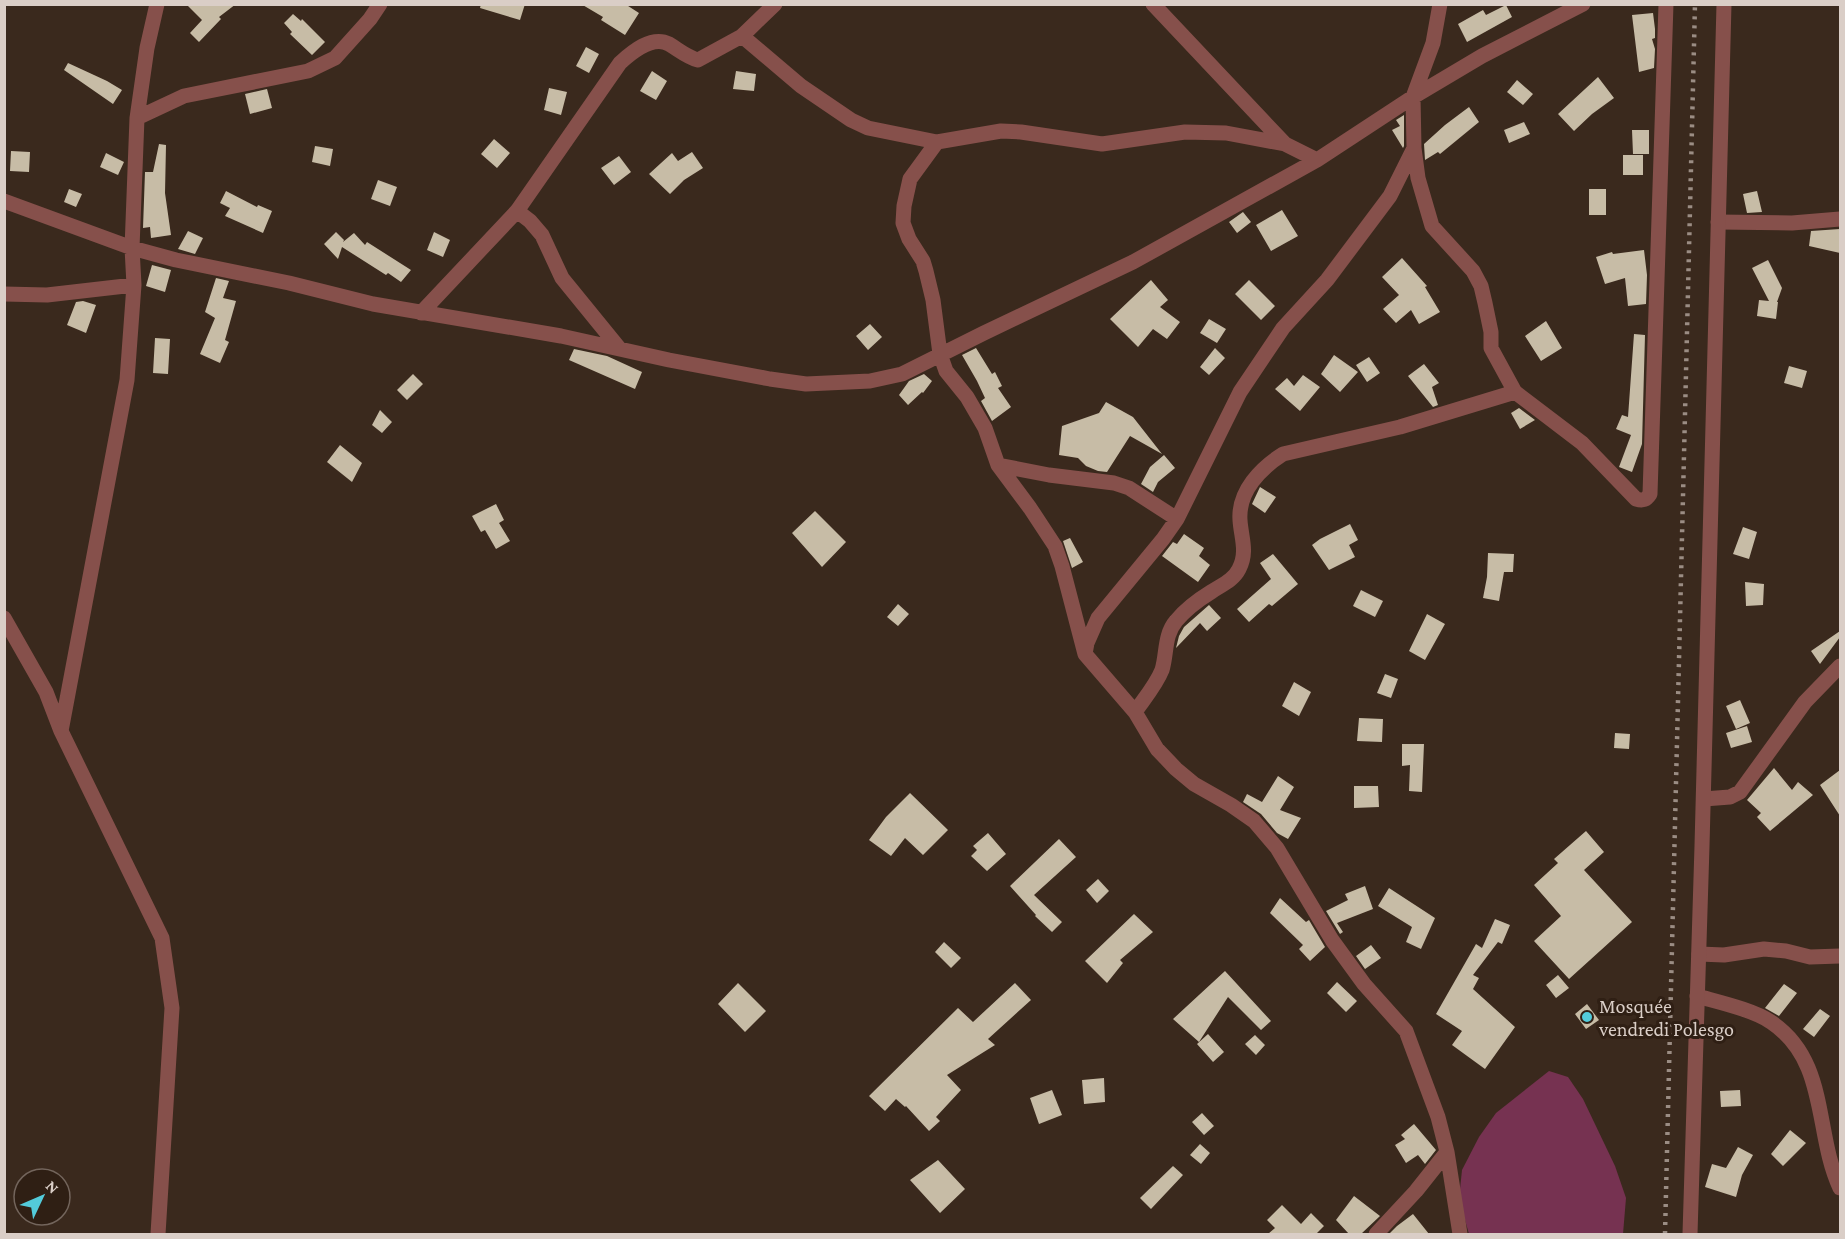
<svg xmlns="http://www.w3.org/2000/svg" width="1845" height="1239" viewBox="0 0 1845 1239" font-family="'Crimson Pro',serif">
<style>
.green{fill:#763251}
.building{fill:#c7bca6}
.lines{fill:none;stroke-linecap:round;stroke-linejoin:round}
.minor{stroke:#86504b;stroke-width:15}
.tertiary{stroke:#86504b;stroke-width:15}
.rail{stroke:#9b8d84;stroke-width:4.5;stroke-dasharray:3 6;stroke-linecap:butt}
.poi-dot{fill:#53cbda;stroke:#2f1f14;stroke-width:2}
.labels{text-anchor:middle;stroke-width:6;stroke-linejoin:round;paint-order:stroke}
.poi-label{font-size:20px;fill:#dacec7;stroke:#2f1f14;text-anchor:start}
</style>
<rect width="100%" height="100%" fill="#3a291d"/>
<!-- green -->
<path class="green" d="M1549,1071L1568,1077L1583,1099L1615,1166L1626,1198L1623,1234H1469L1459,1199L1462,1170L1479,1137L1496,1113Z"/>
<!-- building -->
<path class="building" d="M186,4H236L219,17L221,19L199,42L190,33L202,20Z
M481,4H525L520,20L480,8Z
M581,4H625L639,13L625,35L601,20L603,17Z
M1506,5L1512,17L1467,42L1458,24L1483,10L1486,15Z
M1653,13L1655,29V38L1652,39L1655,49L1654,68L1639,72L1632,15Z
M293,14L301,21L302,19L325,42L312,55L290,34L292,32L284,23Z
M586,47L599,54L589,73L576,66Z
M68,63L107,81L122,90L113,104L64,70Z
M652,71L667,81L656,100L640,91Z
M736,71L756,74L754,91L733,89Z
M1598,77L1614,98L1592,114L1574,131L1558,114Z
M1517,80L1533,94L1523,105L1507,92Z
M549,88L567,92L561,115L544,110Z
M267,89L272,108L250,114L245,94Z
M1469,107L1479,122L1440,154L1438,152L1425,160L1424,144L1445,125Z
M1404,115V146L1403,148L1392,130L1400,126L1396,120Z
M1524,122L1530,134L1509,143L1504,130Z
M1632,130H1649V154H1633Z
M494,139L510,153L497,168L481,154Z
M159,144L166,145L165,193L171,235L151,238L150,227L143,228L145,172H153Z
M315,146L333,149L330,166L312,162Z
M11,151L30,152L29,172L10,171Z
M692,152L703,168L684,180L670,194L649,174L672,153L678,161Z
M106,153L124,162L118,175L100,167Z
M1623,155H1643V175H1623Z
M619,156L631,172L614,185L601,168Z
M378,180L397,187L390,206L371,199Z
M69,189L82,194L76,207L64,202Z
M1589,189H1606V215H1589Z
M226,191L257,207L258,205L272,211L263,233L225,216L230,208L220,203Z
M1757,191L1762,212L1747,213L1743,194Z
M1282,210L1298,236L1271,251L1256,225Z
M1243,212L1251,222L1237,233L1229,222Z
M1840,229V253L1809,246L1811,231Z
M188,231L203,238L195,254L178,249Z
M336,232L344,240L343,242L354,233L365,245L367,242L411,270L401,282L388,273L386,275L342,247L338,259L324,244Z
M434,232L450,240L443,257L427,250Z
M1644,250L1647,275L1646,304L1628,306L1625,278L1605,284L1596,257L1612,252L1613,254Z
M1402,258L1427,286L1425,287L1440,312L1419,324L1411,310L1396,323L1383,309L1399,295L1382,277Z
M1768,260L1782,288L1777,302H1778L1776,319L1757,316L1759,300L1769,301L1752,268Z
M152,265L171,270L165,292L146,286Z
M216,278L229,281L223,298L236,301L225,340L229,342L220,363L200,354L215,318L205,312Z
M1151,280L1168,300L1160,307L1180,322L1167,339L1153,329L1138,347L1110,319Z
M1249,280L1275,306L1261,320L1235,294Z
M83,301L96,305L86,333L67,325L76,302Z
M1209,319L1226,329L1217,343L1200,333Z
M1546,321L1562,348L1541,361L1525,336Z
M870,324L882,337L868,350L856,336Z
M1634,334L1645,335L1642,444L1632,472L1619,467L1631,435L1616,429L1622,415L1628,417Z
M155,338L170,339L168,374L153,373Z
M976,348L992,374L995,372L1002,386L998,388L1011,407L992,421L981,401L985,398L977,381L962,355Z
M1215,348L1225,358L1209,375L1200,367Z
M574,349L607,356L642,372L635,389L569,360Z
M1334,355L1358,372L1340,392L1321,374Z
M1369,357L1380,373L1367,382L1356,365Z
M1424,364L1439,383L1432,387L1438,405L1433,407L1408,376Z
M1789,366L1807,371L1802,388L1784,383Z
M413,374L423,384L407,400L397,390Z
M924,374L932,381L923,393L922,392L908,405L899,395L909,381Z
M1303,375L1320,387L1300,411L1275,389L1287,378L1294,386Z
M1106,402L1133,417L1162,454L1130,436L1107,472L1098,471L1086,466L1078,458L1059,455L1062,426L1099,413Z
M1519,408L1535,420L1520,429L1511,413Z
M380,410L392,422L382,433L372,425Z
M340,445L362,463L352,482L327,462Z
M1164,455L1175,468L1158,482L1153,492L1141,484L1150,467Z
M1260,487L1276,497L1265,513L1252,504Z
M496,504L504,520L499,523L510,541L496,549L485,530L481,532L472,516Z
M815,511L846,542L822,567L792,533Z
M1350,524L1358,540L1349,545L1355,557L1329,570L1312,545L1320,539Z
M1743,527L1757,532L1749,559L1733,554Z
M1184,534L1204,548L1199,556L1210,565L1198,582L1162,556L1173,542L1177,544Z
M1070,538L1083,562L1072,568L1063,541Z
M1488,553L1514,554L1513,572H1504L1499,601L1483,598L1487,577Z
M1273,554L1298,584L1272,606L1269,604L1249,622L1237,609L1271,579L1260,563Z
M1745,582L1764,584L1763,605L1746,606Z
M1361,590L1383,601L1375,617L1353,606Z
M898,604L909,614L898,626L887,617Z
M1209,605L1221,618L1207,631L1200,623L1176,648L1179,636L1184,627Z
M1427,614L1445,624L1425,660L1409,651Z
M1840,631V637L1820,664L1811,651Z
M1385,674L1398,679L1391,698L1377,693Z
M1294,682L1311,692L1299,716L1282,706Z
M1740,700L1750,723L1736,729L1726,706Z
M1359,718L1383,719L1382,742L1357,741Z
M1747,726L1752,742L1731,748L1726,733Z
M1615,733L1630,734L1629,749L1614,748Z
M1402,744H1424L1422,792L1409,791L1410,765L1402,766Z
M1774,768L1792,790L1798,782L1813,795L1770,831L1757,817L1761,813L1747,800Z
M1840,770V816L1820,785Z
M1278,776L1294,787L1280,810L1301,818L1288,839L1277,833L1261,814L1243,802L1247,794L1262,802Z
M1354,786H1378L1379,807L1354,808Z
M910,793L948,830L923,855L905,838L891,856L869,840L886,817Z
M1586,831L1604,852L1584,870L1632,922L1569,979L1534,941L1561,916L1534,885L1558,863L1554,859Z
M988,833L1006,854L987,871L971,856L977,850L973,846Z
M1059,839L1076,857L1034,895L1062,922L1052,932L1035,916L1036,915L1010,886Z
M1098,879L1109,891L1097,903L1086,890Z
M1365,886L1373,909L1337,923L1343,932L1340,934L1326,911L1348,900L1345,894Z
M1389,888L1435,918L1421,949L1406,942L1412,927L1378,906Z
M1280,898L1306,922L1309,920L1325,947L1310,961L1299,949L1303,945L1270,913Z
M1134,914L1153,932L1120,960L1123,963L1107,983L1085,961Z
M1495,919L1510,925L1502,944L1498,942L1473,975L1479,978L1473,989L1515,1027L1485,1069L1452,1045L1462,1031L1436,1014L1476,944L1482,948Z
M944,942L961,958L951,968L935,952Z
M1371,945L1381,958L1365,969L1356,956Z
M1225,971L1271,1021L1261,1030L1228,997L1199,1042L1173,1019Z
M1558,975L1569,988L1556,998L1546,985Z
M1337,982L1357,1001L1346,1012L1327,993Z
M738,983L766,1011L745,1032L718,1004Z
M1015,983L1031,1000L988,1039L995,1045L947,1075L961,1090L936,1117L940,1121L929,1131L906,1106L905,1107L896,1099L885,1111L869,1096L958,1008L973,1022Z
M1784,984L1797,993L1779,1016L1765,1008Z
M1587,1004L1599,1020L1586,1029L1575,1014Z
M1820,1009L1830,1016L1814,1037L1803,1029Z
M1208,1034L1224,1052L1213,1062L1197,1044Z
M1255,1035L1265,1045L1256,1055L1245,1044Z
M1104,1078L1105,1102L1084,1104L1082,1080Z
M1052,1090L1062,1115L1039,1124L1030,1098Z
M1740,1090L1741,1106L1721,1107L1720,1091Z
M1202,1113L1214,1126L1204,1135L1192,1122Z
M1414,1124L1436,1150L1425,1164L1418,1155L1406,1163L1395,1145L1405,1139L1401,1135Z
M1790,1130L1806,1143L1783,1166L1771,1154Z
M1200,1144L1210,1153L1201,1164L1190,1155Z
M1738,1147L1753,1155L1742,1175L1736,1197L1705,1187L1712,1164L1726,1168Z
M938,1160L965,1189L940,1213L910,1180Z
M1173,1166L1183,1175L1151,1209L1140,1198Z
M1354,1196L1380,1216L1361,1234H1349L1336,1220Z
M1282,1205L1301,1224L1311,1213L1324,1226L1316,1234H1268L1275,1228L1267,1220Z
M1413,1214L1429,1234H1389L1397,1226Z"/>
<g class="lines">
<!-- minor -->
<path class="minor" d="M1153,4L1285,144
M1440,4L1433,43L1413,97L1414,148L1418,178L1432,226L1473,271L1481,286L1485,303L1491,332V348L1515,392L1582,443L1636,499C1643,501 1646,500 1650,494L1666,4
M742,36L801,86L851,120L868,128L937,142L1001,131L1021,132L1102,144L1185,132L1226,133L1285,144L1317,160
M137,118L184,96L308,71L335,58L370,19L380,4
M937,142L910,179L904,206L903,223L909,239L923,261L926,271L933,300L940,354L946,371L967,397L985,428L998,465L1030,508L1055,546L1062,566L1085,654L1135,712L1157,749L1176,769L1194,784L1231,805L1254,821L1277,848L1332,940L1364,984L1406,1031L1438,1117L1447,1152L1460,1234
M4,201L132,248L176,260L289,283L373,304L561,336L669,360L770,379L806,384L870,381L902,374L984,333L1133,262L1317,160L1413,97L1482,56L1583,4
M517,211L530,221L542,235L562,278L619,348
M1718,222L1792,223L1840,219
M4,294L47,295L134,285
M421,313L517,211L620,63C632,52 652,35 669,44C679,50 687,57 698,60L742,36L775,4
M998,465L1049,475L1114,483L1129,488L1177,519
M4,618L46,692L61,731L162,938L172,1008L158,1234
M1085,654L1087,643L1098,618L1163,539L1177,519L1240,392L1283,328L1327,280L1390,196L1414,148
M1135,712C1144,699 1156,685 1162,670C1167,654 1164,635 1176,621C1185,610 1198,600 1211,592C1221,585 1233,581 1239,569C1248,552 1241,537 1240,520C1238,491 1261,468 1283,454L1400,427L1515,392
M61,731L127,380L134,285L132,248L137,118L147,48L157,4
M1704,799L1730,797L1740,792L1805,702L1840,666
M1699,954L1724,955L1764,949L1786,951L1810,957L1840,956
M1697,996C1718,1002 1754,1010 1771,1022C1829,1061 1814,1132 1840,1188
M1376,1234L1416,1191L1447,1152"/>
<!-- tertiary -->
<path class="tertiary" d="M1690,1234L1702,846L1724,4"/>
<!-- rail -->
<path class="rail" d="M1665,1234L1695,4"/>
</g>
<!-- markers -->
<circle class="poi-dot" cx="1587" cy="1017" r="6"/>
<g class="labels">
<!-- poi labels -->
<g class="poi-label">
<text x="1599" y="1013">Mosquée<tspan x="1599" dy="23">vendredi Polesgo</tspan></text>
</g>
</g>
<!-- border -->
<rect width="1845" height="1239" fill="none" stroke="#dacec7" stroke-width="12"/>
<!-- north arrow -->
<g transform="translate(42 1197) rotate(46)"><circle r="28" fill="#2f1f14" stroke="#73655c" stroke-width="1.5"/>
<path d="M0-4.5L10 22L0 15L-10 22Z" fill="#53cbda"/>
<text y="-9" font-size="16" font-weight="bold" text-anchor="middle" fill="#dacec7">N</text>
</g>
</svg>
